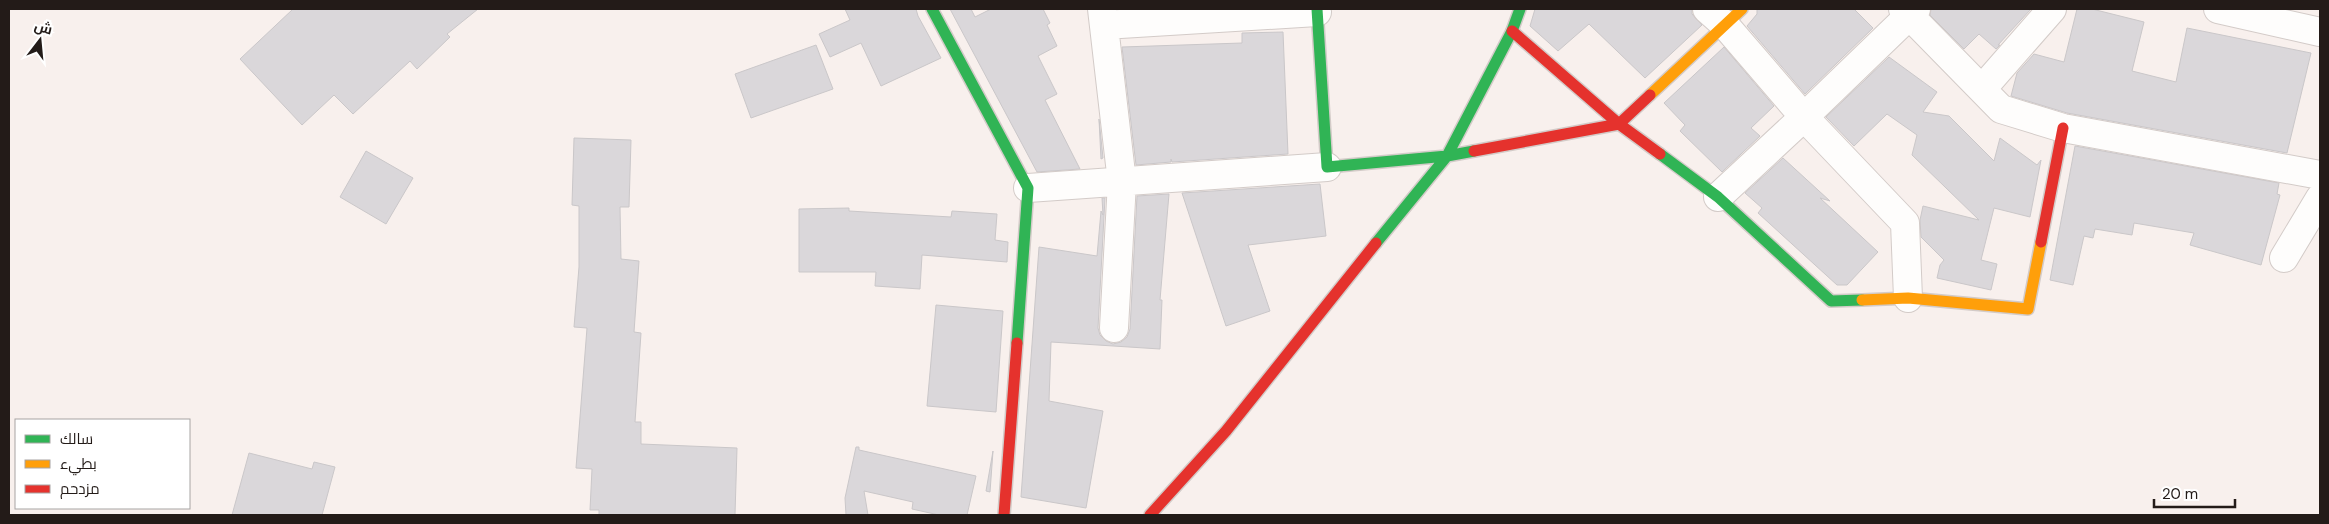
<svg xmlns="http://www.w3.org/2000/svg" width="2329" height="524" viewBox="0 0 2329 524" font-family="'DM Sans',Cairo,sans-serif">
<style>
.building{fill:#dad7da;stroke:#cac7c9}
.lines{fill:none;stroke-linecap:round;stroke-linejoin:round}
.street-casing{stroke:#d3cbc8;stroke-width:30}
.fast-casing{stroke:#d3cbc8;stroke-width:14}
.slow-casing{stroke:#d3cbc8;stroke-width:14}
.jam-casing{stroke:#d3cbc8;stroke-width:14}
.street{stroke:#fefdfc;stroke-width:28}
.fast{stroke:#30b455;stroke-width:11}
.slow{stroke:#ff9f0a;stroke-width:11}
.jam{stroke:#e5322d;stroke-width:11}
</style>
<rect width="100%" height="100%" fill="#f8f0ed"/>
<!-- building -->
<path class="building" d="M293,9H478L447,34L450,37L417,69L410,61L353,114L334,95L302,125L240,59Z
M845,9H916L918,16L941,58L881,86L861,43L830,57L819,34L850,20Z
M950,9H971L975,17L991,9H1043L1050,23L1047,25L1057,46L1038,56L1057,94L1045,100L1080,169L1037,172Z
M1535,9H1692V14L1702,25L1645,78L1589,24L1558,51L1530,26Z
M1757,9H1854L1873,28L1805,94L1747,26L1757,14Z
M1931,9H2031L1998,45H2000L1996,49L1979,34L1964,49L1930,15Z
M2077,9H2092L2144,22L2132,71L2176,82L2187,28L2311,53L2287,153L2067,113L2011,96L2017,73L2034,54L2064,62Z
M1283,32L1288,154L1172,162L1171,159V162L1136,165L1122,47L1242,43V33Z
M816,45L833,89L751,118L735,74Z
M1724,47L1774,106L1751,128L1760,136L1722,172L1680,131L1685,125L1664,103Z
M1889,57L1937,92L1923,112L1949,116L1994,161L2000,138L2037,165L2041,160L2030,217L1994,208L1981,260L1997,264L1991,290L1937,278L1940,265L1944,260L1921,237L1920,220L1923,206L1979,220L1912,155L1917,135L1887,114L1854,146L1826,117Z
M1099,119L1103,158L1101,159Z
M574,138L631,140L629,207H620L621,259L639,261L634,332L641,333L635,422H641V444L737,448L735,515H599V510H590L592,469L576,468L587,328L574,327L579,267V206L572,205Z
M2075,146L2279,183L2277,194L2280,195L2261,265L2190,245L2194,233L2134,223L2132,235L2095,229L2093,238L2084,236L2073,285L2050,280Z
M366,151L413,178L386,224L340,197Z
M1783,158L1830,201L1820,198L1878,252L1847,285H1837L1758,213L1762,208L1745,193Z
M1320,184L1326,236L1248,245L1270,311L1226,326L1182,193Z
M1169,194L1160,300H1162L1160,349L1051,342L1049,401L1103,411L1086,508L1021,497L1039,247L1097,256L1101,211L1103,215L1102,198H1105L1098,328L1100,335L1106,341L1113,344L1121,342L1127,337L1130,329L1137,196Z
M849,208V211L951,217L952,211L997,214L995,240L1008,242L1007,262L922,255L920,289L875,286L876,272H799V209Z
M936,305L1003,311L996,412L927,406Z
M856,447H859V450L976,476L967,515H939L912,509L913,502L864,491L868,515H846L845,498Z
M993,451L990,492L986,491Z
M249,453L312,469L314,462L335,467L322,515H232Z"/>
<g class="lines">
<defs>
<path id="street" d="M1102,9L1122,182L1114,328
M1707,9L1725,25L1804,117L1905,223L1908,298
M1903,9L2001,109L2063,128L2320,175
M2218,9L2320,32
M1104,25L1317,12
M1982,89L2052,9
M1028,188L1327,167
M1718,197L1804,117L1916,9
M2284,258L2320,198"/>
<path id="fast" d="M932,9L1028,188L1017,343
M1317,9L1327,167L1447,156L1474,151
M1660,154L1718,197L1831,301L1862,300
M1376,243L1447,156L1512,31L1520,9"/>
<path id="slow" d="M1650,95L1742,9
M1862,300L1908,298L2028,309L2041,242"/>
<path id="jam" d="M1512,31L1619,124L1660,154
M1474,151L1619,124L1650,95
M2041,242L2063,128
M1004,515L1017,343
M1150,515L1226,431L1376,243"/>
</defs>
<!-- street casing -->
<use href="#street" class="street-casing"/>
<!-- fast casing -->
<use href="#fast" class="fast-casing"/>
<!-- slow casing -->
<use href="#slow" class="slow-casing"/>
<!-- jam casing -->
<use href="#jam" class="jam-casing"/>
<!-- street -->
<use href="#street" class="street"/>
<!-- fast -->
<use href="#fast" class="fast"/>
<!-- slow -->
<use href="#slow" class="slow"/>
<!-- jam -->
<use href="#jam" class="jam"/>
</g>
<!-- border -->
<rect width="2329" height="524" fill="none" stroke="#231b18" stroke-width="20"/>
<!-- legend -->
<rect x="15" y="419" width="175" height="90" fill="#ffffff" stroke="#a7a4a3"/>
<rect x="25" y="435" width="25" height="8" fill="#30b455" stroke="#a7a4a3"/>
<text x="60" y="444" font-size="15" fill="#231b18">سالك</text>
<rect x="25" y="460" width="25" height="8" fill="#ff9f0a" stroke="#a7a4a3"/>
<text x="60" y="469" font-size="15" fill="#231b18">بطيء</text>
<rect x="25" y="485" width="25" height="8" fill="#e5322d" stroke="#a7a4a3"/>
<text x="60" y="494" font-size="15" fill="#231b18">مزدحم</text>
<!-- north arrow -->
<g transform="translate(40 40) rotate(16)" stroke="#ffffff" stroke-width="4" paint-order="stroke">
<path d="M0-4L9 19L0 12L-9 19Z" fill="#231b18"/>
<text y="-8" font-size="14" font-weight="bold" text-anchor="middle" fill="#231b18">ش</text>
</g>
<!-- scale -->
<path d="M2154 499v8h81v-8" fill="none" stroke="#231b18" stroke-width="2.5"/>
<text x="2162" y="499" font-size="15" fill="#231b18" stroke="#ffffff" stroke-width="4" paint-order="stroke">20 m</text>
</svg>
